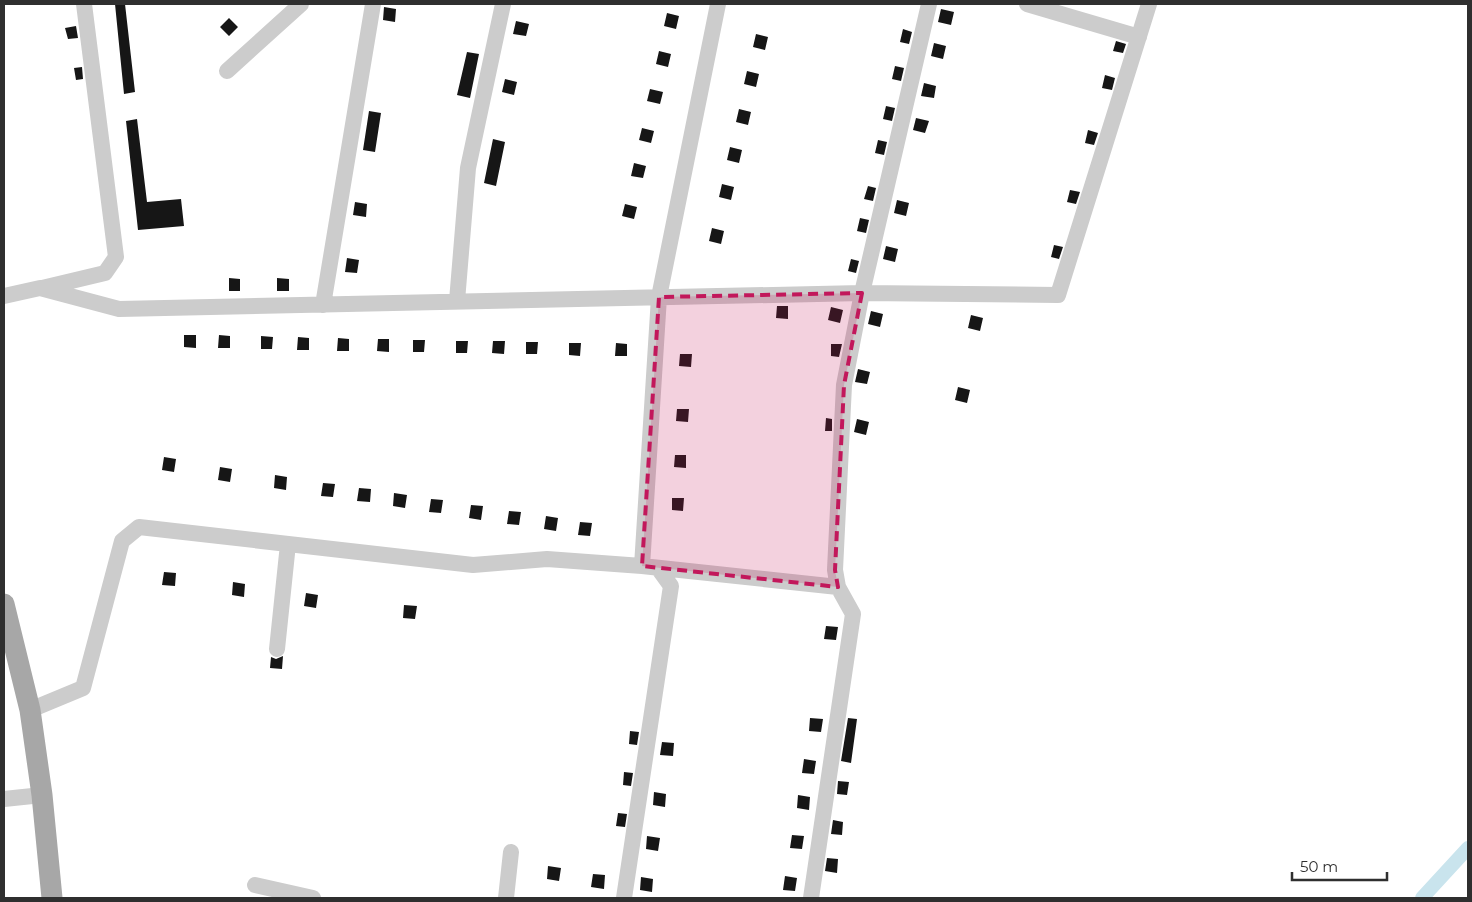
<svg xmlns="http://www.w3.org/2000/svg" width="1472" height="902" viewBox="0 0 1472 902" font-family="Montserrat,sans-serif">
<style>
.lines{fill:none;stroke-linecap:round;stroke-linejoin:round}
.canal{stroke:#c9e4ed;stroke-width:14}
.building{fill:#161616}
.minor{stroke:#ccc;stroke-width:16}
.major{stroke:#a7a7a7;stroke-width:21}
.marked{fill:#c2185b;fill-opacity:0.2;stroke:#c2185b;stroke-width:4;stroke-dasharray:10 6;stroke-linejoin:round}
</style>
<rect width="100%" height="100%" fill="#fff"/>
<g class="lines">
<!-- canal -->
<path class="canal" d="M1422,898L1468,848"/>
</g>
<!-- building -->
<path class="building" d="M115,4H125L135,92L124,94Z
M384,7L396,9L395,22L383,20Z
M941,9L954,12L951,25L938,22Z
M667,13L679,16L676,29L664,26Z
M229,18L238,27L229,36L220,27Z
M516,21L529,24L526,36L513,34Z
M76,26L78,38L68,39L65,28Z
M903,29L912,32L909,44L900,42Z
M756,34L768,37L765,50L753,47Z
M1116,41L1126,44L1123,53L1113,51Z
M934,43L946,46L943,59L931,56Z
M659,51L671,54L668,67L656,64Z
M467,52L479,54L470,98L457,95Z
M895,66L904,68L901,81L892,79Z
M82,67L83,79L76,80L74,68Z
M747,71L759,74L756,87L744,84Z
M1105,75L1115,78L1112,90L1102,88Z
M505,79L517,82L514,95L502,92Z
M924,83L936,86L934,98L921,96Z
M650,89L663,92L660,104L647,101Z
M886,106L895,108L892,121L883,119Z
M739,109L751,112L748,125L736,122Z
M369,111L381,113L375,152L363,150Z
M916,118L929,121L925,133L913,130Z
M137,119L147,202L181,199L184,226L138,230L126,121Z
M642,128L654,131L651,143L639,140Z
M1088,130L1098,133L1094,145L1085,143Z
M493,139L505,142L496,186L484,183Z
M878,140L887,142L884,155L875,153Z
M730,147L742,150L739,163L727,160Z
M634,163L646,166L643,178L631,176Z
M722,184L734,187L731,200L719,197Z
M868,186L876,188L873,201L864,199Z
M1070,190L1080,192L1076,204L1067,202Z
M897,200L909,203L906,216L894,213Z
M355,202L367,204L366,217L353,215Z
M625,204L637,207L634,219L622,216Z
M860,218L869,220L866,233L857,231Z
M712,228L724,231L721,244L709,241Z
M1054,245L1063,247L1059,259L1051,257Z
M886,246L898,249L895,262L883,259Z
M347,258L359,260L357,273L345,272Z
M851,259L859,261L856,273L848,271Z
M229,278L240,279V291H229Z
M277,278L289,279V291H277Z
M777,306H788V319L776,318Z
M831,307L843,310L840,323L828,320Z
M871,311L883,314L880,327L868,324Z
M971,315L983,318L980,331L968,328Z
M184,335H196V348L184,347Z
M219,335L230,336V348H218Z
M261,336L273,337L272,349H261Z
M298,337L309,338V350H297Z
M338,338L349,339V351H337Z
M378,339H389V352L377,351Z
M413,340H425L424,352H413Z
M456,341H468L467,353H456Z
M493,341H505L504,354L492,353Z
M526,342H538L537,354H526Z
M569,343H581L580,356L569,355Z
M616,343L627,344V356H615Z
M831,344H842L839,357L831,356Z
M680,354H692L691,367L679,366Z
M858,369L870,372L867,384L855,382Z
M958,387L970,390L967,403L955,400Z
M677,409H689L688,422L676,421Z
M826,418L832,419V431H825Z
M857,419L869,422L866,435L854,432Z
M675,455H686V468L674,467Z
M164,457L176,459L174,472L162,470Z
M220,467L232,469L230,482L218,480Z
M275,475L287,477L286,490L274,488Z
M323,483L335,484L333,497L321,496Z
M359,488L371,489L370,502L357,501Z
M394,493L407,495L405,508L393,506Z
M672,498H684L683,511L672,510Z
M431,499L443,500L441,513L429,512Z
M471,505L483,506L481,520L469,518Z
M509,511L521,512L519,525L507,524Z
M546,516L558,518L556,531L544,529Z
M580,522L592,523L590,536L578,535Z
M164,572L176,573L175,586L162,585Z
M233,582L245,584L244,597L232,595Z
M306,593L318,595L316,608L304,606Z
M404,605L417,606L415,619L403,618Z
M826,626L838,627L836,640L824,639Z
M283,656L282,669L270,668L271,657L276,659Z
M810,718L823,719L821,732L809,731Z
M848,718L857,719L851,763L841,761Z
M630,731L639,732L637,745L629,744Z
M662,742L674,743L673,756L660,755Z
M804,759L816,761L814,774L802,773Z
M624,772L633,773L631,786L623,785Z
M838,781L849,782L847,795L837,794Z
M654,792L666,794L665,807L653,805Z
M798,795L810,797L809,810L797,808Z
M618,813L627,814L625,827L616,826Z
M833,820L843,822L842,835L831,834Z
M792,835L804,836L802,849L790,848Z
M647,836L660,838L658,851L646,849Z
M827,858L838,859L837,873L825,871Z
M548,866L561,868L559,881L547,879Z
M593,874L605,875L604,889L591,887Z
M785,876L797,878L795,891L783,890Z
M641,877L653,879L652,892L640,890Z"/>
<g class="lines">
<!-- minor -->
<path class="minor" d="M1027,4L1139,37
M227,71L301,4
M42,288L105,273L116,257L84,4
M4,296L40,288L119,309L862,293L1058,295L1149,4
M457,301L468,168L503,4
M323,305L373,4
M642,566L659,297L718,4
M277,649L288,544
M30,710L83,688L122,541L139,527L473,565L547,559L642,566L838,587
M4,799L42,795
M255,885L313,898
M506,898L511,852
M624,898L671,586L658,568
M811,898L853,614L838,587L835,570L844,385L862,293L929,4"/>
<!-- major -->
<path class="major" d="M4,604L30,710L42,795L52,898"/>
</g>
<!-- marked area -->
<path class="marked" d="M862,293L844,385L835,570L838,587L642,566L659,297Z"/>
<!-- border -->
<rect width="1472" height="902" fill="none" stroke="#2f2f2f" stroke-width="10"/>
<!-- scale -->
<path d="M1292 872v8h95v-8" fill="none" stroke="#2f2f2f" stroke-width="2.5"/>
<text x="1300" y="872" font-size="15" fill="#2f2f2f" stroke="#ffffff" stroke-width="4" paint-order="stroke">50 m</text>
</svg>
